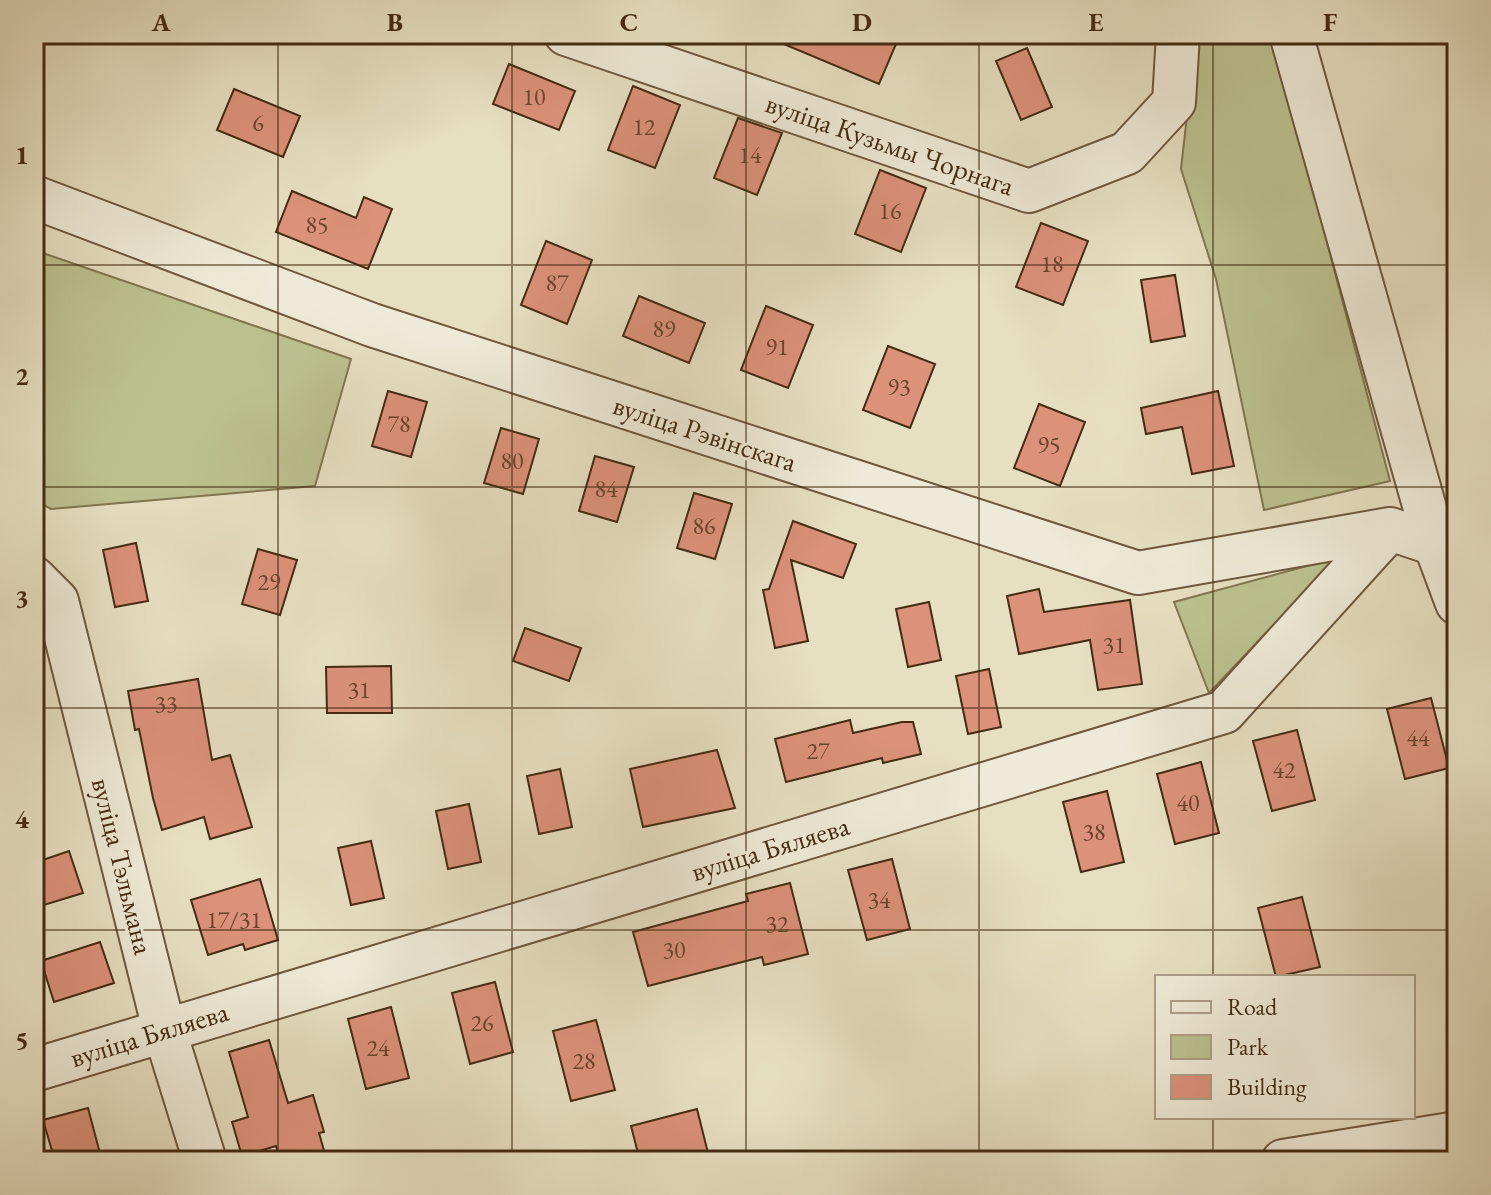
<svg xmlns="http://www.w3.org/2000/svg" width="1491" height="1195" viewBox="0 0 1491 1195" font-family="'EB Garamond',serif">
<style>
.green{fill:#bcc08f;stroke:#807650;stroke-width:2}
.building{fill:#db917a;stroke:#442b12;stroke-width:2}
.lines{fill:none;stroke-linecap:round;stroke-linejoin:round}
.minor-casing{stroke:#6d583e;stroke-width:46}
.minor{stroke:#efead7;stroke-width:42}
.grid{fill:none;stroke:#442b12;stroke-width:2;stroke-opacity:0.55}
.labels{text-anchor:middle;stroke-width:6;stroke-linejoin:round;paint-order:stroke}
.number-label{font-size:24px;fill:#6a442c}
.street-label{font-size:28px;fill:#442b12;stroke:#efead7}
.neatline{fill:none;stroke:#442b12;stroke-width:3}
.grid-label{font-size:26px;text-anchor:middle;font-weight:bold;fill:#442b12}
</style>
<rect width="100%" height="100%" fill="#e7dfc2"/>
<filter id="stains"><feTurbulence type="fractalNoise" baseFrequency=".0025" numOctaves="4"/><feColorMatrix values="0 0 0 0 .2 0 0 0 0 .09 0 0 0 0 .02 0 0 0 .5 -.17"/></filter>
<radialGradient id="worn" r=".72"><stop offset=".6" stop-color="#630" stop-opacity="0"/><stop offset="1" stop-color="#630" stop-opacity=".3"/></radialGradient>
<!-- green -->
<path class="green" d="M1233,34H1272L1390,481L1264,510L1216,279L1181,169L1195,45Z
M34,250L351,359L315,486L51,509L34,500Z
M1337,558L1209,693L1174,602Z"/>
<!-- building -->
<path class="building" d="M760,34H872L896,44L879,84Z
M1027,48L1052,107L1021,120L996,61Z
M509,64L575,91L559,130L493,104Z
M633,86L680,105L655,168L608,150Z
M234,89L300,116L283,157L217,130Z
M738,118L782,133L757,195L714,178Z
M880,170L926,188L901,252L855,234Z
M292,191L356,218L364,197L392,209L368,269L276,232Z
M1041,223L1088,241L1063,305L1016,287Z
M546,241L592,260L567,324L521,305Z
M1175,275L1185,336L1151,342L1141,280Z
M639,296L705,323L689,363L623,336Z
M766,306L813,325L788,388L741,370Z
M888,346L935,364L910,428L863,410Z
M388,391L427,402L411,457L372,446Z
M1218,391L1234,466L1192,474L1182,427L1146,434L1141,408Z
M1039,404L1085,422L1060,486L1014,468Z
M501,428L539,439L523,494L484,483Z
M595,456L634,467L617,522L579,511Z
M694,493L732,504L715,559L677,548Z
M793,521L856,544L843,578L791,560L808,641L775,648L763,590L769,589Z
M136,543L148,601L115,607L103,550Z
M258,549L297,560L280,615L242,604Z
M1039,589L1044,612L1130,600L1142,684L1098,690L1090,640L1019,654L1007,596Z
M929,602L941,660L908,667L896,609Z
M525,628L581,648L569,681L513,661Z
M391,666L392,713H327L326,667Z
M989,669L1001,727L968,734L956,676Z
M198,679L212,760L230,755L252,827L210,839L204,817L162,830L153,798L139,729L135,730L128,691Z
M1431,698L1449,768L1405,779L1387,709Z
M850,720L853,733L902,722H913L921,754L883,763L882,758L786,782L775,739Z
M1297,730L1315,800L1272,811L1253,741Z
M717,750L735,808L643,827L630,769Z
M1201,762L1219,833L1175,844L1157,774Z
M560,769L572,827L539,834L527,776Z
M1107,791L1124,862L1081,872L1063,802Z
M469,804L481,862L448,869L436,811Z
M371,841L384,898L351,905L338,848Z
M69,851L83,893L34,908V863Z
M892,859L910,929L867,940L848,870Z
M260,879L278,940L245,950L243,944L208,955L191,900Z
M790,883L808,954L764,965L762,957L648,986L633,932L748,901L746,894Z
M1302,897L1320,967L1276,977L1258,908Z
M100,942L114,983L54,1002L41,961Z
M495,982L513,1052L470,1064L452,993Z
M391,1007L409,1078L366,1089L348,1019Z
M596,1020L615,1090L571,1101L553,1031Z
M269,1040L288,1103L313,1095L324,1132L319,1133L327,1161H280L276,1146L242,1156L232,1122L248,1117L229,1052Z
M88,1108L102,1161H55L43,1120Z
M697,1109L710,1161H640L631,1126Z"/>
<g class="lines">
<defs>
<path id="minor" d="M566,34L1029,191L1127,153L1174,102L1178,34
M1291,34L1435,544L1457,603
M34,197L372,325L1138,573L1390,529
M34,578L57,601L164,1029L205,1161
M34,1070L1224,712L1390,529L1435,544
M1283,1161L1457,1133"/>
</defs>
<!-- minor casing -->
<use href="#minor" class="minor-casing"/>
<!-- minor -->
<use href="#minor" class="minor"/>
</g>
<!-- grid -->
<path class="grid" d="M278,34V1161M512,34V1161M746,34V1161M979,34V1161M1213,34V977M34,265H1457M34,487H1457M34,708H1457M34,930H1457M1213,1117V1161"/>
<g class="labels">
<!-- number labels -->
<g class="number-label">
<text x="534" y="105">10</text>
<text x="258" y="131">6</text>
<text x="644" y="135">12</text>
<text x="750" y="163">14</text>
<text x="890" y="219">16</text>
<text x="317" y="233">85</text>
<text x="1052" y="272">18</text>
<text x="557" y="291">87</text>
<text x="664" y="337">89</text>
<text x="777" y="355">91</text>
<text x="899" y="395">93</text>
<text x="399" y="432">78</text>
<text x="1049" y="453">95</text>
<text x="512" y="469">80</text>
<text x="606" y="497">84</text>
<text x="704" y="534">86</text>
<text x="269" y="590">29</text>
<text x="1114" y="653">31</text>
<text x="359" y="698">31</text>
<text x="166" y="712">33</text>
<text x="1418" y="746">44</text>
<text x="818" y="759">27</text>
<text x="1284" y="778">42</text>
<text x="1188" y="811">40</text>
<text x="1094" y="840">38</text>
<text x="879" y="908">34</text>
<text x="234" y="928">17/31</text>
<text x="777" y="932">32</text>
<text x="674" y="958">30</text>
<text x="482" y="1031">26</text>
<text x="378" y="1056">24</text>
<text x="584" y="1069">28</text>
</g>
<!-- street labels -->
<g class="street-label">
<text transform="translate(890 144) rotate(19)" y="10">вуліца Кузьмы Чорнага</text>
<text transform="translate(705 433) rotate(18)" y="10">вуліца Рэвінскага</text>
<text transform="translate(770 848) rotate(-17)" y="10">вуліца Бяляева</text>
<text transform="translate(123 866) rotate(76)" y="10">вуліца Тэльмана</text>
<text transform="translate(149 1034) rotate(-17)" y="10">вуліца Бяляева</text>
</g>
</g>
<!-- margin -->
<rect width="1491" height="1195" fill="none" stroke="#e7dfc2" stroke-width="88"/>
<!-- legend -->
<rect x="1155" y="975" width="260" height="144" fill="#efead7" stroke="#ab9e88" stroke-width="2"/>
<rect x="1171" y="1001" width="40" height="12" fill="#efead7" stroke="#ab9e88" stroke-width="2"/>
<text x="1227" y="1015" font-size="24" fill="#442b12">Road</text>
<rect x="1171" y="1035" width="40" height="24" fill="#bcc08f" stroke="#ab9e88" stroke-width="2"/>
<text x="1227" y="1055" font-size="24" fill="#442b12">Park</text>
<rect x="1171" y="1075" width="40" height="24" fill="#db917a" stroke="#ab9e88" stroke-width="2"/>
<text x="1227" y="1095" font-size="24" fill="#442b12">Building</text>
<rect x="44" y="44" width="1403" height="1107" class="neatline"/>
<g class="grid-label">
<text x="161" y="31">A</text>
<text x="395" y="31">B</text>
<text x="629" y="31">C</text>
<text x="862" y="31">D</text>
<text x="1096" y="31">E</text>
<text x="1330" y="31">F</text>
<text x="22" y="164">1</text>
<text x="22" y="385">2</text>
<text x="22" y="607">3</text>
<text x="22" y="828">4</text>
<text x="22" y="1049">5</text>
</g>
<rect width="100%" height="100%" filter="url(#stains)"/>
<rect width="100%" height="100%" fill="url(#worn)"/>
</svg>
